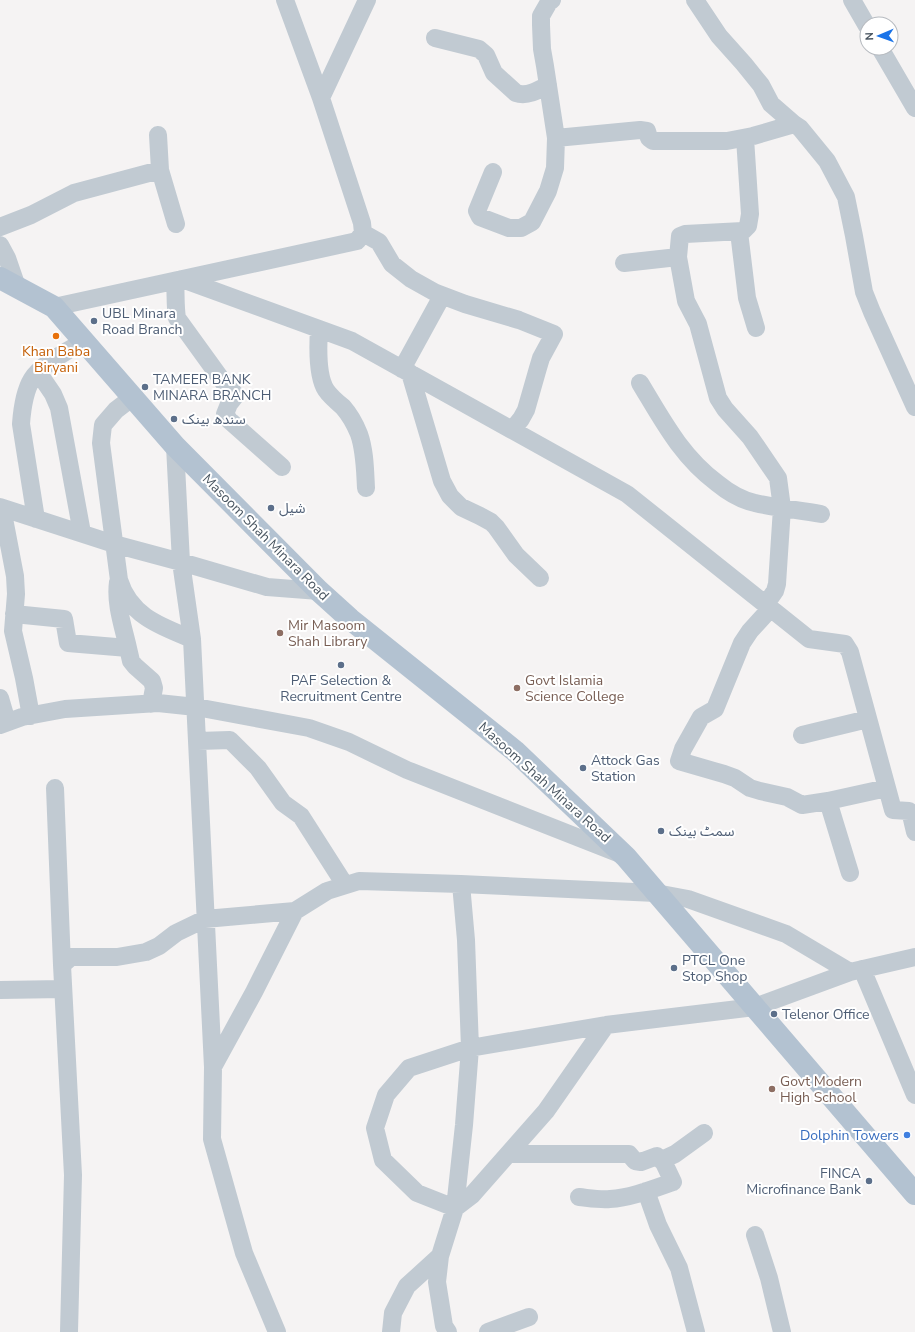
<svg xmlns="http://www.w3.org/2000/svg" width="915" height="1332" viewBox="0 0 915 1332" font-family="'Nunito Sans','Noto Sans Arabic',sans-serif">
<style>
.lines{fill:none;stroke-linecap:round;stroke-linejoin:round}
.minor{stroke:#c1cad2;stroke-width:18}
.major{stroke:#b3c2d1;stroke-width:22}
.service-dot{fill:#5c6f8a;stroke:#fff;stroke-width:1.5}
.food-dot{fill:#e8710a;stroke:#fff;stroke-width:1.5}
.education-dot{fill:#8d6e63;stroke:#fff;stroke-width:1.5}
.shop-dot{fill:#3f7fe0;stroke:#fff;stroke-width:1.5}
.labels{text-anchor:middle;stroke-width:4;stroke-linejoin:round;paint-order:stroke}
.service-label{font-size:14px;fill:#4e5e75;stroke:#fff;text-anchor:start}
.food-label{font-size:14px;fill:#c56008;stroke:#fff}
.street-label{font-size:14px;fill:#4a5661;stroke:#fff}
.education-label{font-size:14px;fill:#785e54;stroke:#fff;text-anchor:start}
.shop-label{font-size:14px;fill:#366cbe;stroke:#fff;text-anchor:end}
</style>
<rect width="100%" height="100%" fill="#f5f3f3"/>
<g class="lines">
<!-- minor -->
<path class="minor" d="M285,0L321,98
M695,0L719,36L744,64L761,85L771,104L794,124L800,128L827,161L846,197L854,236L864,292L872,312L915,407
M852,0L867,26
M435,38L479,49L486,55L494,73L516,93C527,97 539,90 548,85
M880,48L915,108
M158,135L160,170L176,224
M556,138L640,130L647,131L649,138L653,141H727L753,136L794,124
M493,172L477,211L480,217L509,228H521L532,222L548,191L555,168L556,138L545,66L542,49L541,25V16L549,2L552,0
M0,227L31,215L74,193L160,170
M739,232L747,298L756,328
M363,233L379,242L392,264L411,279L436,293L465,304L519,320L554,334L541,358L538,368L526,410L521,419L512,430
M0,245L7,258L17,287
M678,257L680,236L685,234L743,231L748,226L750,214L745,138
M624,263L678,257L686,301L698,324L718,398L725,409L750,437L778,478L782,508L777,584L775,591L766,604
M182,279L352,341L627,494L809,639L845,644L850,652L893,810L909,811L911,815L915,832
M175,281C176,293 175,306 177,318L224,383L236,395L229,404L225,414L229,420L282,467
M54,307L357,241L363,233L362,223L321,98L367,0
M319,329C318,345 317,376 326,390C330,396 337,402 343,407C350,415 355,424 359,434C365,451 365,470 366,488
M402,369L442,296
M38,372L53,394L59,408L82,533
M410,373L442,481L450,496L461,507L480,516L491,522L496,527L516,555L540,578
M640,383C663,421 681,456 717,483C728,492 741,500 755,503C776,508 799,510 821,514
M133,397L116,410L103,425L101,443L119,580C130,616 160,626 192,639
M175,446L181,562L192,639L213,1067
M0,507L114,544L181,562L267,587L319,591
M2,508L15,576L16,594L13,631L24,678L31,716
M36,519L21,424C22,410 24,392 32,379C40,365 69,350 84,341
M118,582C115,604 123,626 128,648
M771,608L750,631L742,643L715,709L701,717L683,749L679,761L724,774L735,778L750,788L760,791L787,797L802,805L828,801L887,788
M14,614L64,619L68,643L128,648L131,661L135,666L152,681L154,688L151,704
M0,698L7,722
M0,725L22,717L65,709L158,703L196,707L309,728L349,742L407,770L620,854
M802,735L868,719
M198,741L230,740L258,768L283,803L301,816L345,885
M55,788L62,965L73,1175L69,1332
M828,801L850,873
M62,965L71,957H117L146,952L159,946L176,933L205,919L295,911
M862,969L915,1095
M0,990L63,989
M606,1025L546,1111L472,1195L455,1208L417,1193L383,1160L375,1128L386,1095L409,1068L470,1048L606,1025L755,1007L850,972L915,957
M508,1154H629L635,1161L641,1162L657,1156L664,1163L673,1182C653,1189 630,1198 610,1199C600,1200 589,1198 579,1197
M662,1160L675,1154L704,1133
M646,1191L658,1225L679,1268L696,1332
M755,1235L769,1278L782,1332
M440,1256L437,1282L444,1326L448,1332
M277,1332L244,1253L212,1139L213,1067L254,992L295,911L327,891L359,881L461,884L656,893L688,899L786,934L850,972
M391,1332L393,1313L407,1286L440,1256L455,1208L464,1125L470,1048L466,940L461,884
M488,1332L529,1317"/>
<!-- major -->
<path class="major" d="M0,278L54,307L175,446L319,591L350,619L515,751L626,857L915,1194"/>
</g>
<!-- markers -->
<g class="service-dot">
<circle cx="94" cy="321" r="4"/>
<circle cx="145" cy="387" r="4"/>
<circle cx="174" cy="419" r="4"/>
<circle cx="271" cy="508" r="4"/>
<circle cx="341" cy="665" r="4"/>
<circle cx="583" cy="768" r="4"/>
<circle cx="661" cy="831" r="4"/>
<circle cx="674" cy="968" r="4"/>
<circle cx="774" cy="1014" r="4"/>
<circle cx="869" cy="1181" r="4"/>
</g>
<circle class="food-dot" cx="56" cy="336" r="4"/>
<g class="education-dot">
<circle cx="280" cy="633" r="4"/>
<circle cx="517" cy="688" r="4"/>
<circle cx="772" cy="1089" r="4"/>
</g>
<circle class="shop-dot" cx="907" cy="1135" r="4"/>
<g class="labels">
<!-- service labels -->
<g class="service-label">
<text x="102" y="318">UBL Minara<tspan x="102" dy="16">Road Branch</tspan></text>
<text x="153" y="384">TAMEER BANK<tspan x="153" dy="16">MINARA BRANCH</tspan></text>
<text x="182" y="424">سندھ بینک</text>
<text x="279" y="513">شیل</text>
<text x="341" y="685" text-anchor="middle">PAF Selection &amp;<tspan x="341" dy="16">Recruitment Centre</tspan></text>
<text x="591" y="765">Attock Gas<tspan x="591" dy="16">Station</tspan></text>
<text x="669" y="836">سمٹ بینک</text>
<text x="682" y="965">PTCL One<tspan x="682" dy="16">Stop Shop</tspan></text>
<text x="782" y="1019">Telenor Office</text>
<text x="861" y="1178" text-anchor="end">FINCA<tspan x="861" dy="16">Microfinance Bank</tspan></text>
</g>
<!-- food labels -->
<g class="food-label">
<text x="56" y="356">Khan Baba<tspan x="56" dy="16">Biryani</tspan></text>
</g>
<!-- street labels -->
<g class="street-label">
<text transform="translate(266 537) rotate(45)" y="5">Masoom Shah Minara Road</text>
<text transform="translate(545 782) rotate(42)" y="5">Masoom Shah Minara Road</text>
</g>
<!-- education labels -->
<g class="education-label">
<text x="288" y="630">Mir Masoom<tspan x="288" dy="16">Shah Library</tspan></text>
<text x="525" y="685">Govt Islamia<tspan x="525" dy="16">Science College</tspan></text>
<text x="780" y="1086">Govt Modern<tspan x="780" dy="16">High School</tspan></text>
</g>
<!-- shop labels -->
<g class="shop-label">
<text x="899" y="1140">Dolphin Towers</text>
</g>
</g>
<!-- north arrow -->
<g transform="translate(879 36) rotate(268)"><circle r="19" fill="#ffffff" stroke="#b7bbc0"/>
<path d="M0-3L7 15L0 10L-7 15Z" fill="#1a73e8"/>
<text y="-6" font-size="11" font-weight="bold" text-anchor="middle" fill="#4a5661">N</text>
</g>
</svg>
